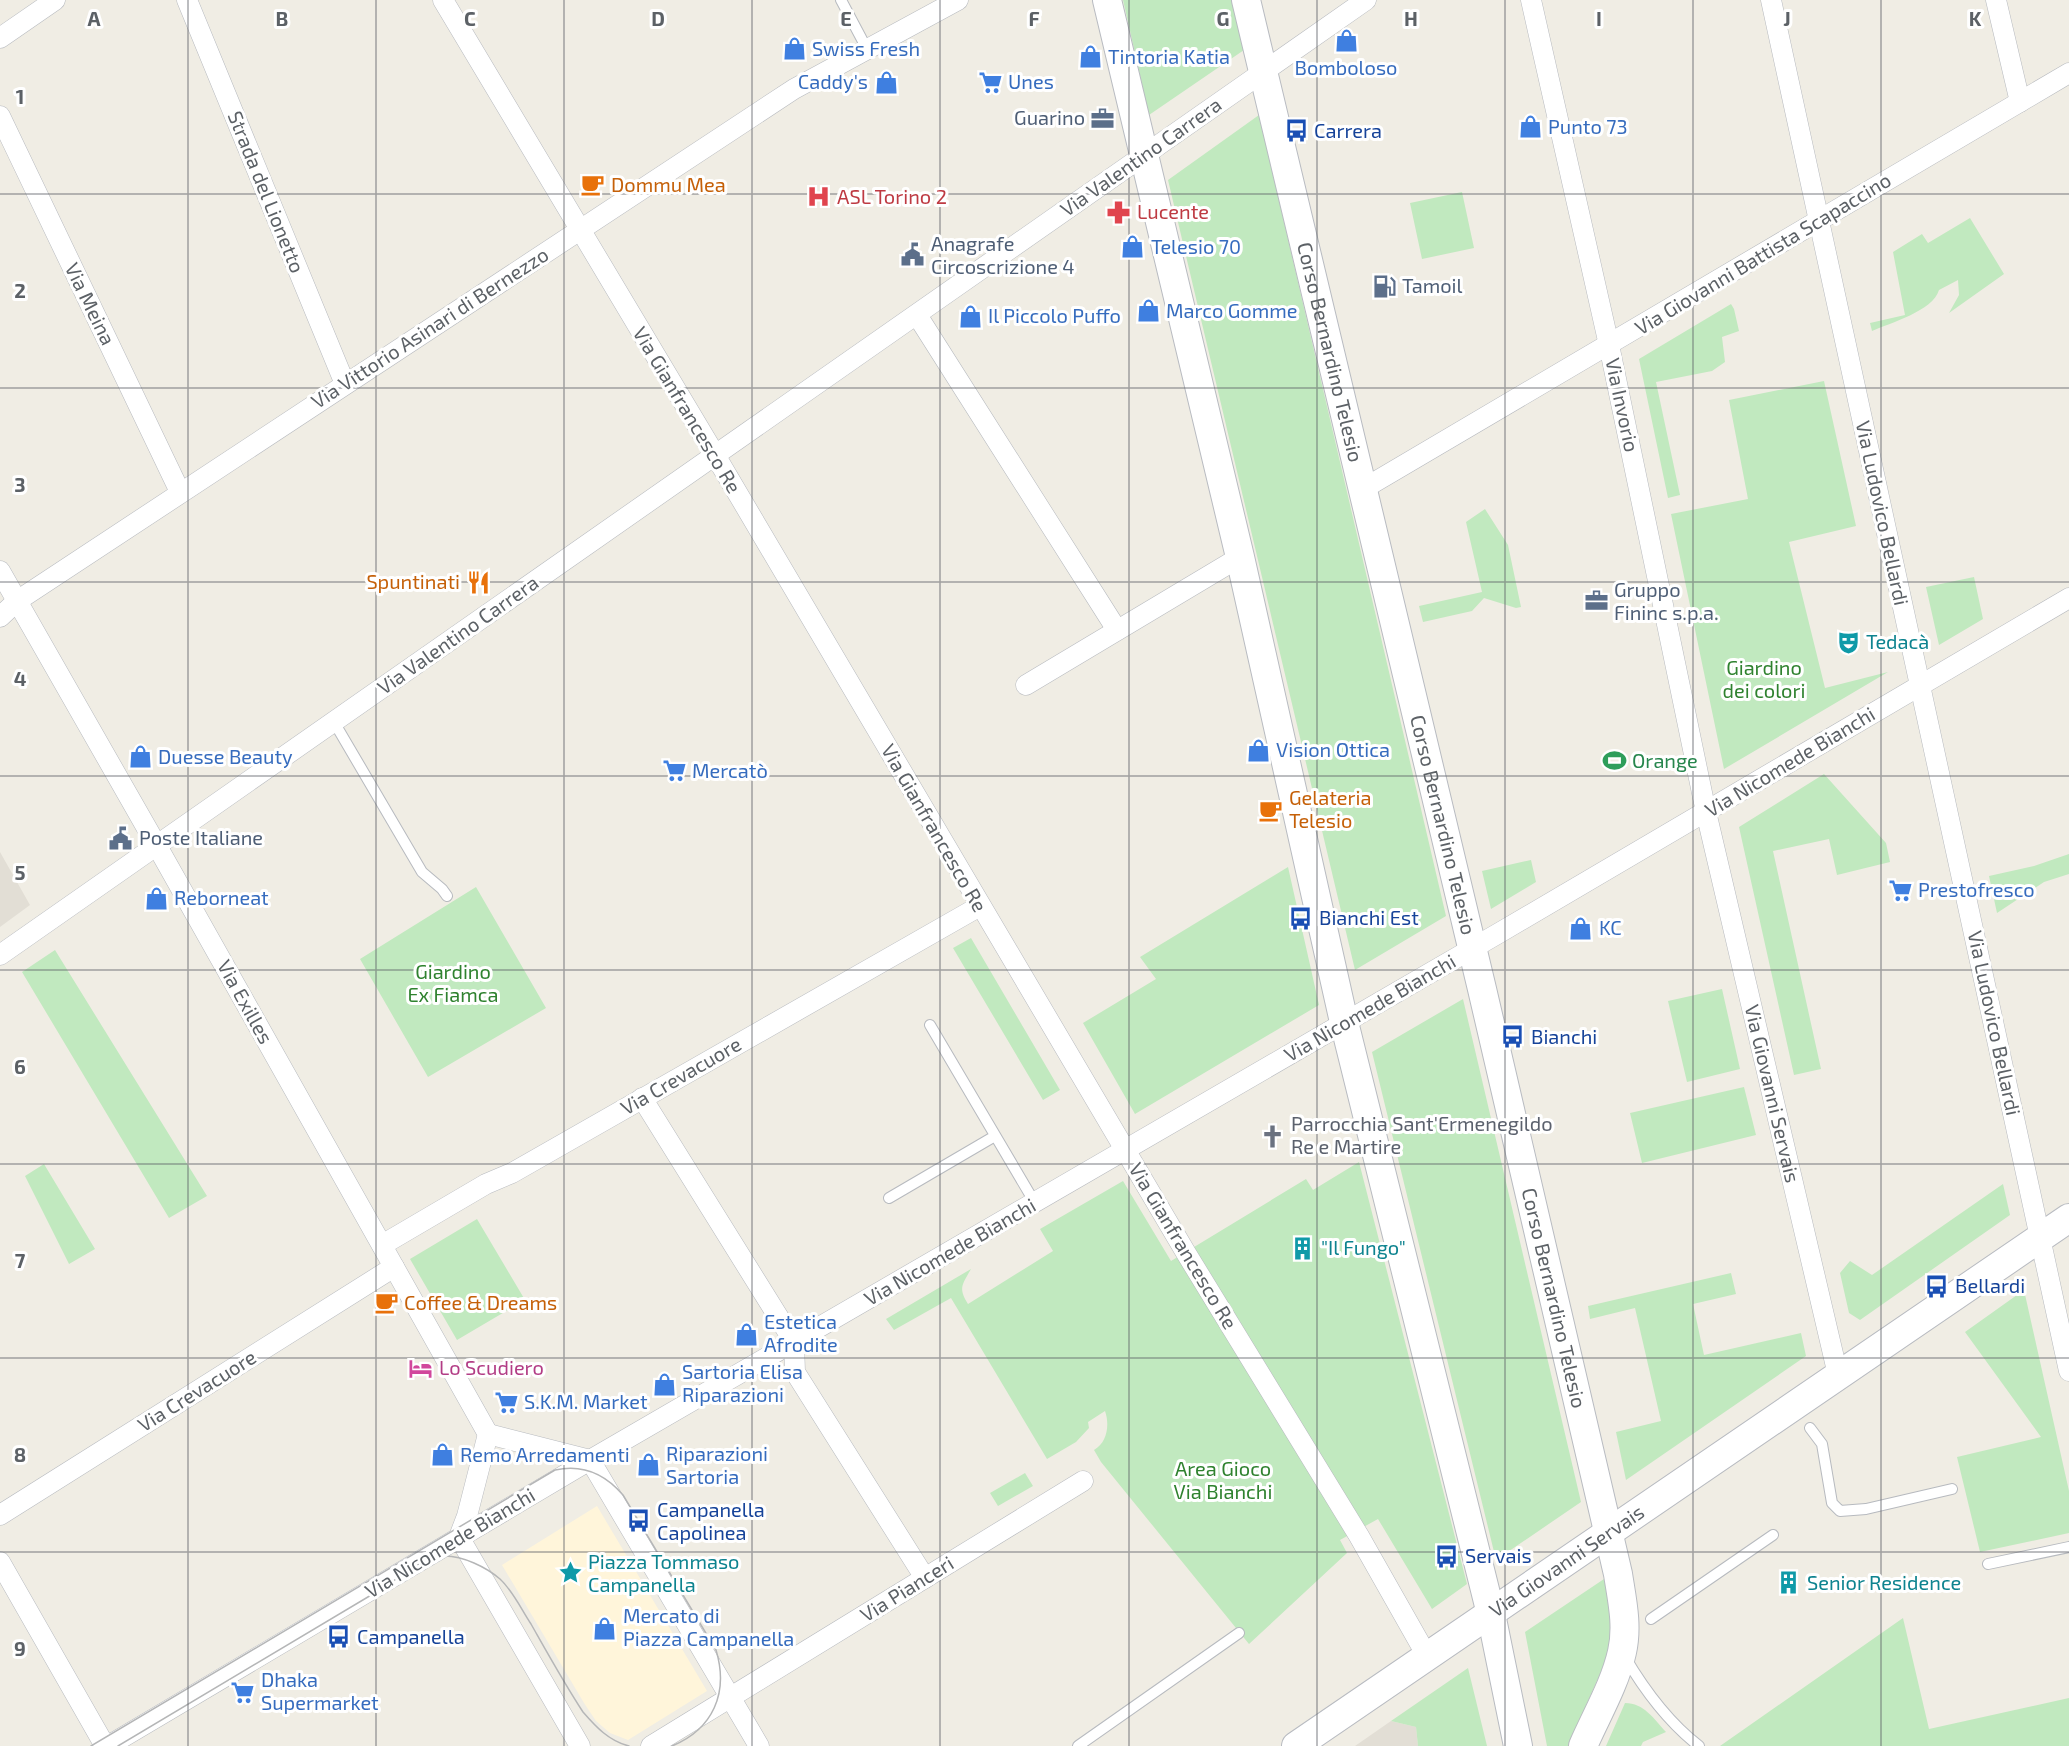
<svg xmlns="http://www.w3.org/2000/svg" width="2069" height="1746" viewBox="0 0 2069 1746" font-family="'Exo 2',sans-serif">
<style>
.commercial{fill:#fff5da}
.education{fill:#e2ded5}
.green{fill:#c1e9bf}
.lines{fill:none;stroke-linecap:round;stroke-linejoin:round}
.lane-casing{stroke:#b7babf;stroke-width:12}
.street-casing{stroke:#b7babf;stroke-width:21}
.secondary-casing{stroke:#b8bbc1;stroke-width:30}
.lane{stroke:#fff;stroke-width:10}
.street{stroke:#fff;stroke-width:20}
.secondary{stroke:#fff;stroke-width:28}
.tram{stroke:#b5b6b7;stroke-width:1.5}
.grid{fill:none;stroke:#5c6166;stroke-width:1.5;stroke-opacity:0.55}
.labels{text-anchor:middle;stroke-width:6;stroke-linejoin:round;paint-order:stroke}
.shop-label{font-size:20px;fill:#366cbe;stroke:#fff;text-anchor:start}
.service-label{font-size:20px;fill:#4e5e75;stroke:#fff;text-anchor:start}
.transit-label{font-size:20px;fill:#164399;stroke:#fff;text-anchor:start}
.street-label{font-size:20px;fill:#5c6166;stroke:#fff}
.food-label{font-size:20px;fill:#c56008;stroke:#fff;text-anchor:start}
.health-label{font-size:20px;fill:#be3a42;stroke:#fff;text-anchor:start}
.culture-label{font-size:20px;fill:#0d838f;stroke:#fff;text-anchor:start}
.park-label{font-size:20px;fill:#2f822f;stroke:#fff}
.leisure-label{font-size:20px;fill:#27864d;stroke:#fff;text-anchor:start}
.worship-label{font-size:20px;fill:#5b616d;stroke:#fff;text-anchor:start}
.hotel-label{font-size:20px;fill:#b23c85;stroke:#fff;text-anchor:start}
.grid-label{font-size:20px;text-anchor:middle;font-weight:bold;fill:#5c6166;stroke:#fff;stroke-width:6;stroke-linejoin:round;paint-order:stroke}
</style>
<rect width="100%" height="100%" fill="#f0ede4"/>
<!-- commercial -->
<path class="commercial" d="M597,1506L707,1691L628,1740L610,1733L596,1721L584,1703L502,1565Z"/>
<!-- education -->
<path class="education" d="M0,852L30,905L0,927Z
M1391,1721L1416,1727L1418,1746H1355Z"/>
<!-- green -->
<path class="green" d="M1123,0H1232L1244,50L1149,115Z
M1259,115L1446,916L1355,970L1168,180Z
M1462,192L1474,248L1422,259L1410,203Z
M1970,218L2004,274L1949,313L1959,295L1958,280L1939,290C1933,311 1890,323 1872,331L1870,323L1905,315L1893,252L1922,234L1928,243Z
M1731,304L1734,309L1739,331L1722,337L1725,362L1712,371L1656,382L1680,495L1668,498L1639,359Z
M1824,381L1856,526L1789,542L1825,688L1888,672L1724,769L1671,514L1748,499L1729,400Z
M1485,509L1508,545L1521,607L1516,608L1484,598L1472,611L1423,622L1419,606L1482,592L1466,522Z
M1974,577L1983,619L1939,645L1926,587Z
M1824,774L1886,843L1890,862L1837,875L1829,839L1773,851L1821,1069L1794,1075L1739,827Z
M2069,854V874L2044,882L1997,913L1989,876L2034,866Z
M1531,860L1536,882L1491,909L1482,871Z
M1288,867L1319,1005L1135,1114L1083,1023L1156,979L1140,957Z
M476,887L546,1008L428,1077L360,959Z
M971,938L1060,1090L1043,1100L953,948Z
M55,950L207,1196L169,1218L22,972Z
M1722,989L1740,1069L1687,1082L1668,1001Z
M1463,999L1581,1502L1496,1560L1372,1052Z
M1744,1087L1756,1135L1642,1163L1630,1113Z
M1359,1162L1467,1584L1432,1609L1378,1519L1340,1540L1347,1553L1249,1644L1101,1462L1094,1450C1107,1443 1110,1425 1105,1411L1088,1422L1089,1428L1076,1442L1047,1459L951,1298L894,1330L886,1319L971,1269C962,1285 958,1288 968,1304L1053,1251L1040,1229L1123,1181L1171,1261L1306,1179L1313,1190Z
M44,1164L95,1249L69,1264L25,1176Z
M2003,1184L2010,1215L1860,1320L1849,1313L1840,1273L1850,1261L1872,1275Z
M477,1219L525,1300L457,1340L410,1259Z
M1731,1273L1736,1294L1693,1304L1704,1355L1801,1333L1806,1356L1626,1480L1616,1432L1661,1421L1635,1308L1590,1319L1588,1306Z
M2024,1290L2069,1491V1533L1980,1552L1957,1457L2041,1437L1965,1332Z
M1025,1473L1033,1486L998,1506L990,1493Z
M1604,1579L1614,1614L1608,1656L1568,1746H1547L1525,1632Z
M1903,1618L1929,1729L2069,1698V1746H1720Z
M1468,1668L1487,1746H1418L1416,1727L1391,1721Z
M1625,1703C1644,1703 1654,1719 1666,1732L1643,1742L1641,1746H1606Z"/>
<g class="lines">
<defs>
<path id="lane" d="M841,0L867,49
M334,722L422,872L442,889L447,896
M930,1025L1035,1203
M889,1198L995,1136
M1810,1428L1822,1444L1832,1503L1840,1511L1866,1509L1952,1489
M1988,1564L2069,1547
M1651,1619L1773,1535
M1625,1657C1645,1691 1668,1722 1699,1746
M1078,1746L1239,1633"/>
<g id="street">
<path d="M187,0L345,384"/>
<path d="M443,0L715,455L1186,1253L1359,1536L1427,1656"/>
<path id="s1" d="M1531,0L1609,345L1706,812L1838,1375"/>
<path d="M1771,0L2069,1371"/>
<path d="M1996,0L2020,102"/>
<path d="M0,38L55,0"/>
<path d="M0,116L180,492"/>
<path d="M917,315L1117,630"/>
<path d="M1363,489L2069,73"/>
<path d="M0,571L157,846L488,1434"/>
<path d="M0,617L17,601L794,89L958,0"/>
<path d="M1026,685L1240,557"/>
<path d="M0,955L1366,0"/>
<path d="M642,1098L794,1342L795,1372L925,1578"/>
<path d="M382,1245L486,1184L512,1173L980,906"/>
<path d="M0,1515L394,1267"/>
<path d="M0,1562L105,1746"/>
<path d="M108,1746L590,1460L1499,933L2069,598"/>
<path d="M580,1746L459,1537L467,1516L488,1434L590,1460L759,1746"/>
<path d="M651,1746L1083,1481"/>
</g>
<g id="secondary">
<path d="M1107,0L1240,557L1344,1022L1491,1614L1518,1746"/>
<path id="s2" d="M1246,0L1482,989L1618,1574C1622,1600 1628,1626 1622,1652C1615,1684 1596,1716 1583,1746"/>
<path id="s3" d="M1296,1746L2069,1218"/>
</g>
</defs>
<!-- lane casing -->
<use href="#lane" class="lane-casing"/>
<!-- street casing -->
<use href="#street" class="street-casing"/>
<!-- secondary casing -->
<use href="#secondary" class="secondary-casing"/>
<!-- lane -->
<use href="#lane" class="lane"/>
<!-- street -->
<use href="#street" class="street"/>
<!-- secondary -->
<use href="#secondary" class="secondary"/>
<!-- tram -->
<path class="tram" d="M91,1746L555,1470C582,1464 605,1474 623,1495L716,1650C729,1693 713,1729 672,1746
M118,1746L388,1585C404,1573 424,1557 445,1556C463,1556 486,1567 500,1579C513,1591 521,1609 531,1624C548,1654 564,1683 583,1712C596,1727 609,1741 629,1746"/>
</g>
<!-- grid -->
<path class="grid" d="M188,0V1746M376,0V1746M564,0V1746M752,0V1746M940,0V1746M1129,0V1746M1317,0V1746M1505,0V1746M1693,0V1746M1881,0V1746M0,194H2069M0,388H2069M0,582H2069M0,776H2069M0,970H2069M0,1164H2069M0,1358H2069M0,1552H2069"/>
<!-- icons -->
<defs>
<symbol id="shop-bare" viewBox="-9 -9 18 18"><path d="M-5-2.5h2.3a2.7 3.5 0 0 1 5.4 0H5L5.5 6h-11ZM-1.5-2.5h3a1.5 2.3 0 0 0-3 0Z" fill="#3f7fe0" stroke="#fff" stroke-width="2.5" paint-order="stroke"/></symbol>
<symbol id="supermarket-bare" viewBox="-9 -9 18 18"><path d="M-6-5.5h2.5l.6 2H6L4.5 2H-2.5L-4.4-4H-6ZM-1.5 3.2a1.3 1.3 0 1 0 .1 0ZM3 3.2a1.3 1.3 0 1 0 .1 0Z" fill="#3f7fe0" stroke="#fff" stroke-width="2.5" paint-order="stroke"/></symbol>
<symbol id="office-bare" viewBox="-9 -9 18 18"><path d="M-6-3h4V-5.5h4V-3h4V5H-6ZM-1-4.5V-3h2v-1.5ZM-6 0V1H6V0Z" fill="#5c6f8a" stroke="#fff" stroke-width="2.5" paint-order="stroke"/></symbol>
<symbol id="bus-bare" viewBox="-9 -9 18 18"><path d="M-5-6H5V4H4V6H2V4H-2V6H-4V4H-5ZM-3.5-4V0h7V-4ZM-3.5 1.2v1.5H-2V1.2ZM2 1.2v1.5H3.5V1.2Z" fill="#1a4fb4" stroke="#fff" stroke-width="2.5" paint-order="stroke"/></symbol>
<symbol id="cafe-bare" viewBox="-9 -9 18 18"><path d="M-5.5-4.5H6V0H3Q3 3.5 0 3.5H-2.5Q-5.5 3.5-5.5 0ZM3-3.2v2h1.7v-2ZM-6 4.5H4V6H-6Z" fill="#e8710a" stroke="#fff" stroke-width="2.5" paint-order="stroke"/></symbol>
<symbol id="hospital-bare" viewBox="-9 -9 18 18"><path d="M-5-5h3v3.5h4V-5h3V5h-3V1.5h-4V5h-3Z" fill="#e0444e" stroke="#fff" stroke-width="2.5" paint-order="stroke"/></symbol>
<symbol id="pharmacy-bare" viewBox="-9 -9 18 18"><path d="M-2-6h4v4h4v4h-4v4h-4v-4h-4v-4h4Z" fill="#e0444e" stroke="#fff" stroke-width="2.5" paint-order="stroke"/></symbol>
<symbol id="civic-bare" viewBox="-9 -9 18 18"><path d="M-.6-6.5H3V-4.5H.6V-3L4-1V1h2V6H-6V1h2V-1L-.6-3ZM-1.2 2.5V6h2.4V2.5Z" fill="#5c6f8a" stroke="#fff" stroke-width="2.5" paint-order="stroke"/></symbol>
<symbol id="fuel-bare" viewBox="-9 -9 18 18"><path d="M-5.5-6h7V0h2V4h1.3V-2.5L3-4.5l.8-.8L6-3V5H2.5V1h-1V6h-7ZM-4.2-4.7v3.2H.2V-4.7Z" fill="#5c6f8a" stroke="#fff" stroke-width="2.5" paint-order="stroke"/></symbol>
<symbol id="restaurant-bare" viewBox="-9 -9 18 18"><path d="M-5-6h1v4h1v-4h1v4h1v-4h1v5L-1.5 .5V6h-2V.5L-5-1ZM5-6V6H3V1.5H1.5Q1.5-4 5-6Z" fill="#e8710a" stroke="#fff" stroke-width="2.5" paint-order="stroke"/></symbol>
<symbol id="theatre-bare" viewBox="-9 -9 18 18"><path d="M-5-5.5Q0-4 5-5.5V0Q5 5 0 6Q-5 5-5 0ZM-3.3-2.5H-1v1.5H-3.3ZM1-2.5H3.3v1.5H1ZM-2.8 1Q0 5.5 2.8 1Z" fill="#0f9aa8" stroke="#fff" stroke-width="2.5" paint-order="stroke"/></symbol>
<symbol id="stadium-bare" viewBox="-9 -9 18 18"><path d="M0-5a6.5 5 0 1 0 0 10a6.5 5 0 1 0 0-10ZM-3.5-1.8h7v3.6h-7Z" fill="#2e9e5b" stroke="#fff" stroke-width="2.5" paint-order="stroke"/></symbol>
<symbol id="church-bare" viewBox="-9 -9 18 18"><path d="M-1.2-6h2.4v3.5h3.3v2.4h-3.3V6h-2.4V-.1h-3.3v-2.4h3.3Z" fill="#6b7280" stroke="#fff" stroke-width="2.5" paint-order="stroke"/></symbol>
<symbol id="building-bare" viewBox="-9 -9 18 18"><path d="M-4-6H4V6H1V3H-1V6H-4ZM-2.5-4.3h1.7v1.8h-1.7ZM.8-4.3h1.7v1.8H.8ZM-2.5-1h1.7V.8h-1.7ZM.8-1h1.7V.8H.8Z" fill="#0f9aa8" stroke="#fff" stroke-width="2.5" paint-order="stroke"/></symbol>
<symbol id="hotel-bare" viewBox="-9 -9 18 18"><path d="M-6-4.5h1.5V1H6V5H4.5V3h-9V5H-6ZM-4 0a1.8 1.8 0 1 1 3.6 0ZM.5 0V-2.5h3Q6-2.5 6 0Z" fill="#d1479c" stroke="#fff" stroke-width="2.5" paint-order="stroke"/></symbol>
<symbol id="sight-bare" viewBox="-9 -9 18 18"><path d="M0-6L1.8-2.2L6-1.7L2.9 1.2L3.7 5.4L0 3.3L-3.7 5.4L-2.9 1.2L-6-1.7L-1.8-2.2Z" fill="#0f9aa8" stroke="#fff" stroke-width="2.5" paint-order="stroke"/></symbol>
</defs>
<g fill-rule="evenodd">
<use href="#shop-bare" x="1330" y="24" width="33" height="33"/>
<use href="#shop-bare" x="778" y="32" width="33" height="33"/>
<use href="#shop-bare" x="1074" y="40" width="33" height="33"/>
<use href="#shop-bare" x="870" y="66" width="33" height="33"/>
<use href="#supermarket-bare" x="974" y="66" width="33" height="33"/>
<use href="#office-bare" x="1086" y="102" width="33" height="33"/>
<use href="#shop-bare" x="1514" y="110" width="33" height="33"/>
<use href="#bus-bare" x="1280" y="114" width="33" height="33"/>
<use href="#cafe-bare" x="576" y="168" width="33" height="33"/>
<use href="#hospital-bare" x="802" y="180" width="33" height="33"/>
<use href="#pharmacy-bare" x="1102" y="196" width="33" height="33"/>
<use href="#shop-bare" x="1116" y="230" width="33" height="33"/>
<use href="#civic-bare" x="896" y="238" width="33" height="33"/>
<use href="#fuel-bare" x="1368" y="270" width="33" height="33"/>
<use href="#shop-bare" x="1132" y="294" width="33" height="33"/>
<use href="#shop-bare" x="954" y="300" width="33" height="33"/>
<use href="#restaurant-bare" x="462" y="566" width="33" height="33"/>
<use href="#office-bare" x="1580" y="584" width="33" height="33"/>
<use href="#theatre-bare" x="1832" y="626" width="33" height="33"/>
<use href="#shop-bare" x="1242" y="734" width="33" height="33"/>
<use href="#shop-bare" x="124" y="740" width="33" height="33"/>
<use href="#stadium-bare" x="1598" y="744" width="33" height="33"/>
<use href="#supermarket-bare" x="658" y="754" width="33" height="33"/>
<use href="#cafe-bare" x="1254" y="794" width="33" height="33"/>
<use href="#civic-bare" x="104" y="822" width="33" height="33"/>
<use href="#supermarket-bare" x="1884" y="874" width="33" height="33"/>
<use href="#shop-bare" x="140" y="882" width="33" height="33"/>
<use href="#bus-bare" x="1284" y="902" width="33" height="33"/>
<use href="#shop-bare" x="1564" y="912" width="33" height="33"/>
<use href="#bus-bare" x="1496" y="1020" width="33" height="33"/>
<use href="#church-bare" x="1256" y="1120" width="33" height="33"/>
<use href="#building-bare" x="1286" y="1232" width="33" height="33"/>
<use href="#bus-bare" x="1920" y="1270" width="33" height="33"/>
<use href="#cafe-bare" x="370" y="1286" width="33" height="33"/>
<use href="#shop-bare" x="730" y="1318" width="33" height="33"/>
<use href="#hotel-bare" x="404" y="1352" width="33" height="33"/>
<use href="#shop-bare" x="648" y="1368" width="33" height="33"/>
<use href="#supermarket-bare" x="490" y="1386" width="33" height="33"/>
<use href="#shop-bare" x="426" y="1438" width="33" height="33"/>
<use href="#shop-bare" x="632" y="1448" width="33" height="33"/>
<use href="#bus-bare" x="622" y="1504" width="33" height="33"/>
<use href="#bus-bare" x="1430" y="1540" width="33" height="33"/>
<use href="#sight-bare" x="554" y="1556" width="33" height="33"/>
<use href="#building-bare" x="1772" y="1566" width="33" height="33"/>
<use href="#shop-bare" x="588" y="1612" width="33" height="33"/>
<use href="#bus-bare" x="322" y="1620" width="33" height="33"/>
<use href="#supermarket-bare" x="226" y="1676" width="33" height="33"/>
</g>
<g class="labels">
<!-- shop labels -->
<g class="shop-label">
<text x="812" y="56">Swiss Fresh</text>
<text x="1108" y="64">Tintoria Katia</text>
<text x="1346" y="75" text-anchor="middle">Bomboloso</text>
<text x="868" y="89" text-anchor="end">Caddy's</text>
<text x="1008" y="89">Unes</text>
<text x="1548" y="134">Punto 73</text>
<text x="1151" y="254">Telesio 70</text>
<text x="1166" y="318">Marco Gomme</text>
<text x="988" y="323">Il Piccolo Puffo</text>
<text x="1276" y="757">Vision Ottica</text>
<text x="158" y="764">Duesse Beauty</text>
<text x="692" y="778">Mercatò</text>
<text x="1918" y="897">Prestofresco</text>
<text x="174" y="905">Reborneat</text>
<text x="1599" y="935">KC</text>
<text x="764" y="1329">Estetica<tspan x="764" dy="23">Afrodite</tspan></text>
<text x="682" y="1379">Sartoria Elisa<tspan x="682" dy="23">Riparazioni</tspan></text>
<text x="524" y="1409">S.K.M. Market</text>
<text x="666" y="1461">Riparazioni<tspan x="666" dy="23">Sartoria</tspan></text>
<text x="460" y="1462">Remo Arredamenti</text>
<text x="623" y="1623">Mercato di<tspan x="623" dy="23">Piazza Campanella</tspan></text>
<text x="261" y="1687">Dhaka<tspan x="261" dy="23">Supermarket</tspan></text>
</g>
<!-- service labels -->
<g class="service-label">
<text x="1085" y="125" text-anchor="end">Guarino</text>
<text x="931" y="251">Anagrafe<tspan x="931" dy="23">Circoscrizione 4</tspan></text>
<text x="1402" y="293">Tamoil</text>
<text x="1614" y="597">Gruppo<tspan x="1614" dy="23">Fininc s.p.a.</tspan></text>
<text x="139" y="845">Poste Italiane</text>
</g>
<!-- transit labels -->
<g class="transit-label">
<text x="1314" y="138">Carrera</text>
<text x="1319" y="925">Bianchi Est</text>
<text x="1531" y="1044">Bianchi</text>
<text x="1955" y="1293">Bellardi</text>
<text x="657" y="1517">Campanella<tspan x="657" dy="23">Capolinea</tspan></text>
<text x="1465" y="1563">Servais</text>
<text x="357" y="1644">Campanella</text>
</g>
<!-- street labels -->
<g class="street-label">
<text transform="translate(1141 157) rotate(-35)" y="7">Via Valentino Carrera</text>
<text transform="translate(266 192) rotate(68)" y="7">Strada del Lionetto</text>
<text transform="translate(1763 254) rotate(-31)" y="7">Via Giovanni Battista Scapaccino</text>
<text transform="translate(90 304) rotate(64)" y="7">Via Meina</text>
<text transform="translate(430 328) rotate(-33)" y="7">Via Vittorio Asinari di Bernezzo</text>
<text dy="7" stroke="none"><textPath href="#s2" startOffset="362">Corso Bernardino Telesio</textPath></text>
<text transform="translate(1622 405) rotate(78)" y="7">Via Invorio</text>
<text transform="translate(687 410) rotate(59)" y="7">Via Gianfrancesco Re</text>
<text transform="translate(1882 513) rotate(78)" y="7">Via Ludovico Bellardi</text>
<text transform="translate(458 635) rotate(-35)" y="7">Via Valentino Carrera</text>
<text transform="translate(1790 762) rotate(-31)" y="7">Via Nicomede Bianchi</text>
<text dy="7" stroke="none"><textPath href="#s2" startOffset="848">Corso Bernardino Telesio</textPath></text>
<text transform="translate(934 828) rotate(60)" y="7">Via Gianfrancesco Re</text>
<text transform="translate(245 1002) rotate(61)" y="7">Via Exilles</text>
<text transform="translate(1370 1008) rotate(-30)" y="7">Via Nicomede Bianchi</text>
<text transform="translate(1994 1023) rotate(78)" y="7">Via Ludovico Bellardi</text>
<text transform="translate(681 1076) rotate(-30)" y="7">Via Crevacuore</text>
<text dy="7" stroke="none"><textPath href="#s1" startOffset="1120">Via Giovanni Servais</textPath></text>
<text transform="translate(1183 1246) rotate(59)" y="7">Via Gianfrancesco Re</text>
<text transform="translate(950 1252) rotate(-30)" y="7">Via Nicomede Bianchi</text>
<text dy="7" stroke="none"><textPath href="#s2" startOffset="1334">Corso Bernardino Telesio</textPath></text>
<text transform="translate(197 1391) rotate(-32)" y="7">Via Crevacuore</text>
<text transform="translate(450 1543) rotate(-31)" y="7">Via Nicomede Bianchi</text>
<text dy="7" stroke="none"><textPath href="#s3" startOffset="328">Via Giovanni Servais</textPath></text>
<text transform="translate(907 1589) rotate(-32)" y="7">Via Pianceri</text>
</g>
<!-- food labels -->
<g class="food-label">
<text x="611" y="192">Dommu Mea</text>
<text x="460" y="589" text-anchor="end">Spuntinati</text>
<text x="1289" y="805">Gelateria<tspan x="1289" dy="23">Telesio</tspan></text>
<text x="404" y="1310">Coffee &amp; Dreams</text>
</g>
<!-- health labels -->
<g class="health-label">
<text x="837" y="204">ASL Torino 2</text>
<text x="1137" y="219">Lucente</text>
</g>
<!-- culture labels -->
<g class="culture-label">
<text x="1866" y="649">Tedacà</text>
<text x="1321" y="1255">"Il Fungo"</text>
<text x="588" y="1569">Piazza Tommaso<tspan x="588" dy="23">Campanella</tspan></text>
<text x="1807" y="1590">Senior Residence</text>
</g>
<!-- park labels -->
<g class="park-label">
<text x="1764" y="675">Giardino<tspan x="1764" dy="23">dei colori</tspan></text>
<text x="453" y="979">Giardino<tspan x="453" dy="23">Ex Fiamca</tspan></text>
<text x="1223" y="1476">Area Gioco<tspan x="1223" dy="23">Via Bianchi</tspan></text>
</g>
<!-- leisure labels -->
<g class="leisure-label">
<text x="1632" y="768">Orange</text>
</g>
<!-- worship labels -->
<g class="worship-label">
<text x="1291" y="1131">Parrocchia Sant'Ermenegildo<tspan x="1291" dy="23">Re e Martire</tspan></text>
</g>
<!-- hotel labels -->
<g class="hotel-label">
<text x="439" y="1375">Lo Scudiero</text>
</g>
</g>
<g class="grid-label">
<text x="94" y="26">A</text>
<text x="282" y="26">B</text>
<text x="470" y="26">C</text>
<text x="658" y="26">D</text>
<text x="846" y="26">E</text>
<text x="1034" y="26">F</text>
<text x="1223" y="26">G</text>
<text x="1411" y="26">H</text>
<text x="1599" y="26">I</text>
<text x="1787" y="26">J</text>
<text x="1975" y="26">K</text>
<text x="20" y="104">1</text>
<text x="20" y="298">2</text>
<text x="20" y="492">3</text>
<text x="20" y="686">4</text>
<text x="20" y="880">5</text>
<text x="20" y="1074">6</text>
<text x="20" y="1268">7</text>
<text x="20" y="1462">8</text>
<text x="20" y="1656">9</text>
</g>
</svg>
